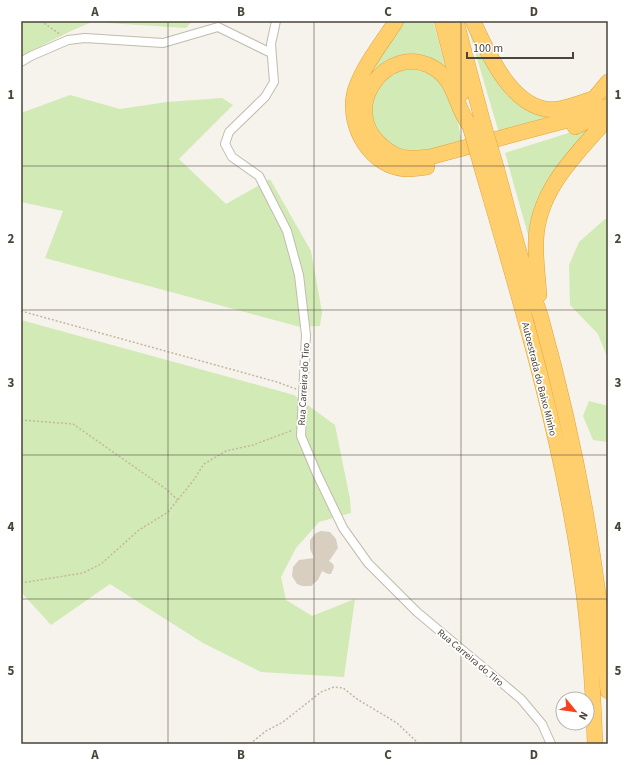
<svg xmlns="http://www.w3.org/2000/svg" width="629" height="765" viewBox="0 0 629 765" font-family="'Source Sans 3',sans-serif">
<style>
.green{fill:#d2eab5}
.building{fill:#d8cfc1}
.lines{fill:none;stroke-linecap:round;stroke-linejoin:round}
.street-casing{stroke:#c2bbae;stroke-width:10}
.highway-casing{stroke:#e0a43c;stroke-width:16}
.path{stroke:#c4b79f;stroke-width:1.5;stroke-dasharray:2 2;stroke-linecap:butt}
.street{stroke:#fff;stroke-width:8}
.highway{stroke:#ffcf6e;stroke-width:15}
.highway-bridge-casing{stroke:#e0a43c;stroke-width:16;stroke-linecap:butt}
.highway-bridge{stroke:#ffcf6e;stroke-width:15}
.grid{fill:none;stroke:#4b4439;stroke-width:1;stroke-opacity:0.55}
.labels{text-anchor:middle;stroke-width:3.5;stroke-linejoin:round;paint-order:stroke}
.street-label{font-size:10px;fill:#4b4439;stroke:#fff}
.neatline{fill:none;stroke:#4b4439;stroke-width:1.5}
.grid-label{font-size:13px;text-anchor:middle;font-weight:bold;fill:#4b4439}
</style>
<rect width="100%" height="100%" fill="#f6f3ec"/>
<!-- green -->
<path class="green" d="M21,21H192L186,28L92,22L71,31L21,56Z
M403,21H433L447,71L431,61L366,82Z
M466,21L505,92L528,110L557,115L499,133Z
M412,69C453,75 455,109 462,142L423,151H405L393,147L374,128L371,102L376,89L385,78L400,71Z
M70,95L120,109L167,102L222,98L233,105L179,159L226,204L270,179L311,251L322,312L320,326L300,327L45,258L63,211L21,202V113Z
M597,121L530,242L505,153L578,130Z
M605,219L608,220V359L598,334L570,305L569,265L579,242Z
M21,320L294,395L335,425L350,499L351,513L319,522L296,548L281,577L286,600L312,616L355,599L344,677L261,672L203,643L110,584L51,625L21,592Z
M589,401L608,406V442L593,440L583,416Z"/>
<!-- building -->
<path class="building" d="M321,531L330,532L336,539L338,548L329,561L333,564L334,567L331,574H328L322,571L318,580L311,586H302L297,584L292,576L293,567L299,560L314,558L310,549V540L316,533Z"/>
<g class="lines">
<defs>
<path id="street" d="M276,21L271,44L274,82L265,97L229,132L225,144L232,157L259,176L287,231L299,275L306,335L301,436L317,474L343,528L368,563L417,612L521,699L542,724L551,744
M21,62L31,56L68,40L85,38L163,43L218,27L271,53"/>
<path id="highway" d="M396,21C383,42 359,71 354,95C348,128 371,167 406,169C413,169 420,168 427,167
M442,21L461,94
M456,21L483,123
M473,21C488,54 515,116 559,109C571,107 583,102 595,98
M470,126C455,107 456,81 434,68C386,40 338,110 382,146C389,152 399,158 409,158C416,159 423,157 430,157L564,121L582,113L608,82
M575,127L585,122L608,106
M497,170C506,203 514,236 524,269C529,286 536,301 541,318C575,440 599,565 608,691
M483,172C521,302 560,433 580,566C589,625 593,685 595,744
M539,295C538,277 535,258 536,240C538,189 577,154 608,118"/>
</defs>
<!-- street casing -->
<use href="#street" class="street-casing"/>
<!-- highway casing -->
<use href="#highway" class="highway-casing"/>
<!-- path -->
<path class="path" d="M41,21L61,35
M21,311L277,382L296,389
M21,420L73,424L166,489L178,500
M21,583L83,573L101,564L139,530L168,512L193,481L204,464L226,451L253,445L293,430
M250,744L266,731L283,722L321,692L334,687L343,688L357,699L397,723L419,744"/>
<!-- street -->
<use href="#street" class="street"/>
<!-- highway -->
<use href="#highway" class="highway"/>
<defs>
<path id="highway-bridge" d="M483,123L497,170
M470,126L483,172"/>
</defs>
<!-- highway-bridge casing -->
<use href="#highway-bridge" class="highway-bridge-casing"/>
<!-- highway-bridge -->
<use href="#highway-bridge" class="highway-bridge"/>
</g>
<!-- grid -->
<path class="grid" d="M168,21V744M314,21V744M461,21V744M21,166H608M21,310H608M21,455H608M21,599H608"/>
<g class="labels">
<!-- street labels -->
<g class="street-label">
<text transform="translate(540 379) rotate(76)" y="4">Autoestrada do Baixo Minho</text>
<text transform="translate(303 384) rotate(-87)" y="4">Rua Carreira do Tiro</text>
<text transform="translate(471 657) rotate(40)" y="4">Rua Carreira do Tiro</text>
</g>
</g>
<!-- border -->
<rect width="629" height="765" fill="none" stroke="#ffffff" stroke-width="44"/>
<!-- north arrow -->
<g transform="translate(575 711) rotate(119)"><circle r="19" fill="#ffffff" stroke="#b7b4b0"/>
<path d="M0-3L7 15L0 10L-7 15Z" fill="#fc3f1d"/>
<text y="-6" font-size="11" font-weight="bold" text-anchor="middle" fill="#4b4439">N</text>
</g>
<!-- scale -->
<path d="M467 52v6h106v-6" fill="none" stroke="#4b4439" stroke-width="2"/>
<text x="473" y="52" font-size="12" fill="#4b4439" stroke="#ffffff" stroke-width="3" paint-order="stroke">100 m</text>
<rect x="22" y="22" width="585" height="721" class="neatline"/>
<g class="grid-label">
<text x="95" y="16">A</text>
<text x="241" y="16">B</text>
<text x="388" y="16">C</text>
<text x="534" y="16">D</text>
<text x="11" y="99">1</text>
<text x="618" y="99">1</text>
<text x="11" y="243">2</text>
<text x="618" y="243">2</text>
<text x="11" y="387">3</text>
<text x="618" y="387">3</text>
<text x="11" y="531">4</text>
<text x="618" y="531">4</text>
<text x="11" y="675">5</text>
<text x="618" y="675">5</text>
<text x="95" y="759">A</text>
<text x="241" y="759">B</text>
<text x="388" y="759">C</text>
<text x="534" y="759">D</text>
</g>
</svg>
